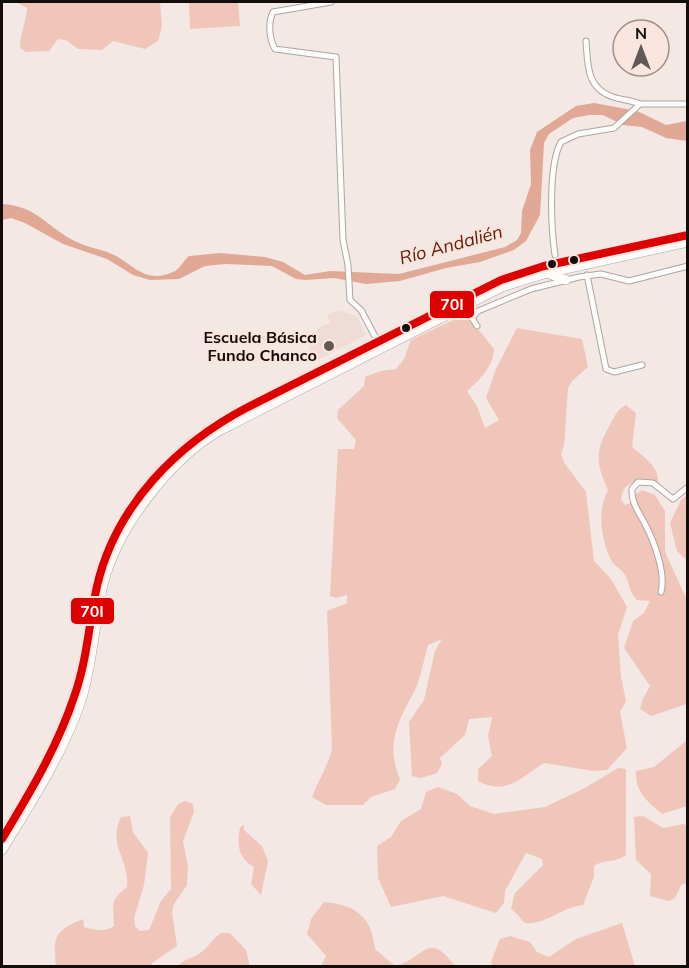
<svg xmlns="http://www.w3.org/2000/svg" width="689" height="968" viewBox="0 0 689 968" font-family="Mulish,sans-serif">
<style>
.built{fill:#f0dcd6}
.green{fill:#efc6b9}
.water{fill:#e1a896}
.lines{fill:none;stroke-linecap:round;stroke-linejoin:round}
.minor-casing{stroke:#aea5a2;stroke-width:7}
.motorway-casing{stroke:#aea5a2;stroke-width:10}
.minor{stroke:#fdfcfb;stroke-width:5}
.motorway{stroke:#fdfcfb;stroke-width:9}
.bus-1-casing{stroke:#f9e5de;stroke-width:12}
.bus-1{stroke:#d00;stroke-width:8}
.bus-dot{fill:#120c0a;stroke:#f9e5de;stroke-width:2}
.poi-dot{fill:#615956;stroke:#f9e5de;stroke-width:2}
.labels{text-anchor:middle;stroke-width:5;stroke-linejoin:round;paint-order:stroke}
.poi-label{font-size:16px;font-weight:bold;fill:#120c0a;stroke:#f9e5de;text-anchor:end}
.water-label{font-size:18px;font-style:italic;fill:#652008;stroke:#f9e5de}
.line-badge{stroke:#f9e5de;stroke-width:2}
.badge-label{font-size:16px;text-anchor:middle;font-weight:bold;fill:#fff}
</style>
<rect width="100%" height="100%" fill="#f3e8e4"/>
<!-- built -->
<path class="built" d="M339,310L358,317L366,335L310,364L307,356L318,328L330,323L327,315Z"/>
<!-- green -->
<path class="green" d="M16,2H160L162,26L158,41L145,49L113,41L102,50L78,49L66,40L58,39L49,51L26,52L20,48C20,34 26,22 27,8Z
M189,2H238L240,26L190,29Z
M466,314L494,349C493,367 480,380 467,391L477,406L485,428L499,420L486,398L496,369L517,328L582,339L588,367L572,381L568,388L564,446L561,454L565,464L586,492L594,561L611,579L627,607L618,635L621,677L626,701L620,712L627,748L607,770L594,771L544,763C520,778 506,796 478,781V769L492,756L488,736L492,717L469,719L465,735L440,758L442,764L437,773L421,778L412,776L409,722L424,700L435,651L442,639L428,645C424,659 421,677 415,690C398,722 385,743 400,779L395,789L371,797L363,805H326L312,797C318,780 328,767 332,749L327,611L347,603V595L336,598L330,596L338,449H354L356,440L337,418L338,410L364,386L365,377L381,371L396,369L404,359L411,340Z
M626,405L636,413L632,447C644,457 660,467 658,484C640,484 624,476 621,500L625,505L633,502L634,495L642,490L655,495L665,511V552L687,600V704L651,716L640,709L642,701L650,686L624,648L633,621L644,613L650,601L637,600C629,592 630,584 625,575C621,569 612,564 610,558C601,537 597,510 608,490C595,461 595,451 611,423C616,414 617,410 626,405Z
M687,495V561L677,551L670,523L681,500Z
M687,740V806L662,814C647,801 635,792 636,771L654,767Z
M618,768L626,769V855C616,863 604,859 594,866V877L583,905C560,908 546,925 525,923L511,908L515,893L543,865L542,859L526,853L505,891L504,903L496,913L443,896L391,907L378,878L377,846L391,837L401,821L421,809L426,792L438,787L457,794L470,806L494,814L545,807L585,788Z
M185,801L193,804L194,812L183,841L188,866L187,885L174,904L172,912L177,946L152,963L151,966H56C53,937 54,931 83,919L84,927C96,930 104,933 114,926C114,904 108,902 127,887C130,860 107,845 121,817L130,816L133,832L148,853L144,885L134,918L135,926L140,931L149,930L161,901L171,889L170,817L178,804Z
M643,816L663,828L684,824L687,827V883L681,885L675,898L669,901L650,896L651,874L636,860L634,817Z
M244,824V830L262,846L268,861L261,895L251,884L254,867C238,858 237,845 240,828Z
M324,902C356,905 372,917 375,949L395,966C426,958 427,929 455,966H321L326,956L307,934L311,919Z
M622,923L635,966H492L491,962L500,939L510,936L530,942L537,952L549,957L576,939Z
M221,933H230L246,950L250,966H178C185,958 195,958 203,951C210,945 213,938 221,933Z"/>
<!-- water -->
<path class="water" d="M594,103L637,111L666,125L687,121V141L666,138L642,127L623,125L603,115H589L573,118L549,134L544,143L540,215L526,241L514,250L480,262L446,268L400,281L366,284L334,278L305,280L296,279L272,266L225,264L205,266L179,279L150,280L133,275L107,259L63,244L25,223L11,218L2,220V204C39,206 47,229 79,243C90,248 102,249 114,255C135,266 146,284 173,272C180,269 183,261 189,256L220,253L265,257L283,262L305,275L330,271L399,274L505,247L517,240L521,233L522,211L531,184L530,150L537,132L576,106Z"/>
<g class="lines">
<defs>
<path id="minor" d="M331,2L273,12C268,22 269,39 275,49L336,57L343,240L348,265L350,300L361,310L378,342
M586,41C588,65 586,88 613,97C622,100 631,100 640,104
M555,255C551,228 548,165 561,142L578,134L614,128L640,104H688
M587,275L606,369L614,372L642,365
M477,326L472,318L478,311L531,289L579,277L601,274L629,281L688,266
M661,592C666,573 654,541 645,524C639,512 631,503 632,489L638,482L653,483L673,499L688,487"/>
<path id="motorway" d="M547,273L566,280
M101,569C119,516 167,454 215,426L501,280L544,266L688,235
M45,764C72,716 84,666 93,612
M2,850C31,803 63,754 81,701C93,663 94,624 103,585C117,528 169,461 219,431L502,287L547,273L688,242"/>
</defs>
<!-- minor casing -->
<use href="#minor" class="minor-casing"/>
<!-- motorway casing -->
<use href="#motorway" class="motorway-casing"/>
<!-- minor -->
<use href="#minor" class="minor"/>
<!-- motorway -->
<use href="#motorway" class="motorway"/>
<defs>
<path id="bus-1" d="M2,839C29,794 57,748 74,697C87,661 89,623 97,586C116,505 177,444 248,407L501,280L544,266L688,235"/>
</defs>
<!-- bus-1 casing -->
<use href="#bus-1" class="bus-1-casing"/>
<!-- bus-1 -->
<use href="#bus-1" class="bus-1"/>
</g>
<!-- markers -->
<g class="bus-dot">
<circle cx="574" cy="260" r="5"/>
<circle cx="552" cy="264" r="5"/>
<circle cx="406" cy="328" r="5"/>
</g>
<circle class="poi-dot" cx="329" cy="346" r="6"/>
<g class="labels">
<!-- poi labels -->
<g class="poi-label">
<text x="317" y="343">Escuela Básica<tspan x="317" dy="18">Fundo Chanco</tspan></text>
</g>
<!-- water labels -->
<g class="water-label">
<text transform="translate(451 245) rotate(-15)" y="6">Río Andalién</text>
</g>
</g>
<g class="line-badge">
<rect x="429" y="290" width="46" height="29" rx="6" fill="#d00"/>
<rect x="70" y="597" width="45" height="28" rx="6" fill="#d00"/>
</g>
<g class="badge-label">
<text x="452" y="310">70I</text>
<text x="92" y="617">70I</text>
</g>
<!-- border -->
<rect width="689" height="968" fill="none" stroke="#120c0a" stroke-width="6"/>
<!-- north arrow -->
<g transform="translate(641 48)"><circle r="28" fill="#f9e5de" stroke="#9d8e89" stroke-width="1.5"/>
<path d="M0-4.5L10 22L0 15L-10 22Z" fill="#615956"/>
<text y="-9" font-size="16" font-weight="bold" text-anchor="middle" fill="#120c0a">N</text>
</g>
</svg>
